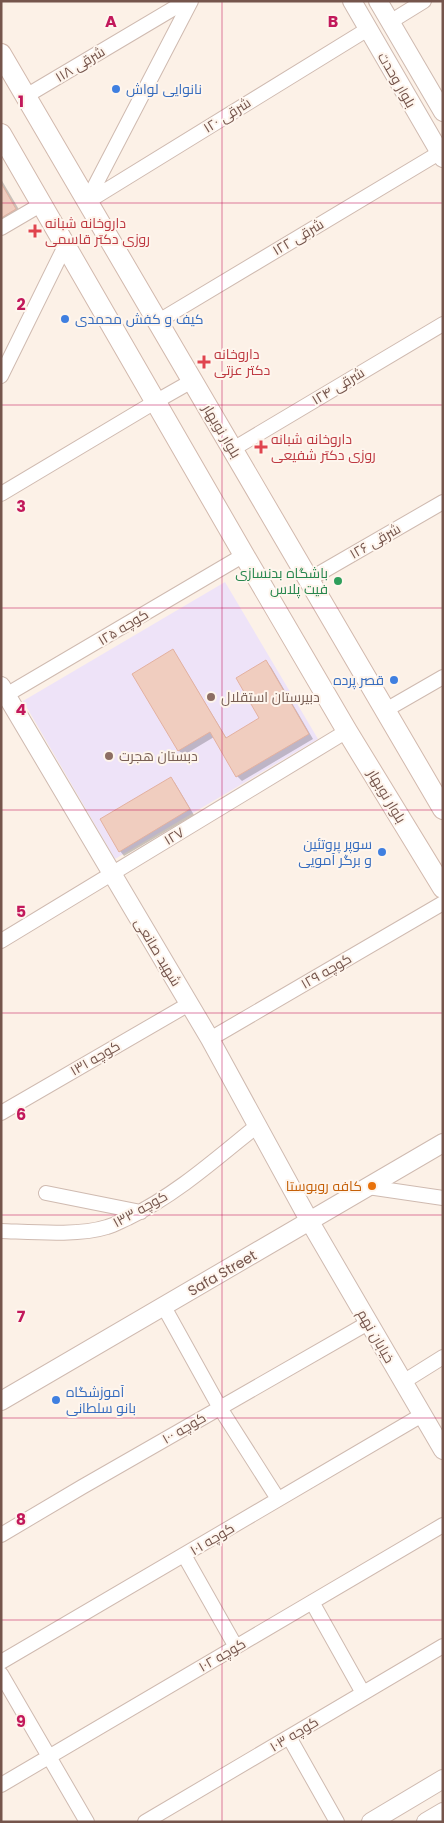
<svg xmlns="http://www.w3.org/2000/svg" width="444" height="1823" viewBox="0 0 444 1823" font-family="Poppins,Cairo,sans-serif">
<style>
.education{fill:#eee3f8}
.shadow{fill:#0003}
.building{fill:#f0cdbf;stroke:#e3b1a0}
.lines{fill:none;stroke-linecap:round;stroke-linejoin:round}
.minor-casing{stroke:#cfbab0;stroke-width:16}
.tertiary-casing{stroke:#cfbab0;stroke-width:20}
.secondary-casing{stroke:#d2b9ad;stroke-width:22}
.minor{stroke:#fff;stroke-width:14}
.tertiary{stroke:#fff;stroke-width:18}
.secondary{stroke:#fff;stroke-width:20}
.grid{fill:none;stroke:#c2185b;stroke-width:1;stroke-opacity:0.55}
.shop-dot{fill:#3f7fe0;stroke:#fef5ed;stroke-width:2}
.health-dot{fill:#e0444e;stroke:#fef5ed;stroke-width:2}
.leisure-dot{fill:#2e9e5b;stroke:#fef5ed;stroke-width:2}
.education-dot{fill:#8d6e63;stroke:#fef5ed;stroke-width:2}
.food-dot{fill:#e8710a;stroke:#fef5ed;stroke-width:2}
.labels{text-anchor:middle;stroke-width:4;stroke-linejoin:round;paint-order:stroke}
.street-label{font-size:14px;fill:#75554c;stroke:#fef5ed}
.shop-label{font-size:14px;fill:#366cbe;stroke:#fef5ed;text-anchor:start}
.health-label{font-size:14px;fill:#be3a42;stroke:#fef5ed;text-anchor:start}
.leisure-label{font-size:14px;fill:#27864d;stroke:#fef5ed;text-anchor:end}
.education-label{font-size:14px;fill:#785e54;stroke:#fef5ed;text-anchor:start}
.food-label{font-size:14px;fill:#c56008;stroke:#fef5ed;text-anchor:end}
.grid-label{font-size:16px;text-anchor:middle;font-weight:bold;fill:#c2185b;stroke:#fef5ed;stroke-width:4;stroke-linejoin:round;paint-order:stroke}
</style>
<rect width="100%" height="100%" fill="#fcf1e7"/>
<!-- education -->
<path class="education" d="M225,582L318,739L115,859L23,701Z"/>
<!-- shadow -->
<path class="shadow" d="M1,179L24,218L1,234Z
M172,651L177,656L227,739L261,719L266,662L271,667L313,739L242,781L237,776L214,737L184,755L179,751L133,674Z
M171,779L175,783L194,815L124,856L120,851Z"/>
<!-- building -->
<path class="building" d="M1,183L16,209L1,218Z
M173,649L226,738L259,718L236,678L266,660L309,734L236,777L210,732L178,751L132,674Z
M171,777L190,809L119,852L100,819Z"/>
<g class="lines">
<defs>
<path id="minor" d="M390,22L424,1
M26,96L186,1
M87,201L191,1
M87,202L368,29
M1,228L42,204
M157,322L439,153
M1,376L66,244
M233,449L443,324
M1,494L155,402L192,381
M308,580L443,502
M1,698L244,555
M384,711L443,677
M1,941L347,731
M210,1039L443,903
M1,1113L189,1004
M368,1187L443,1198
M46,1193L141,1212
M1,1231C31,1232 79,1236 107,1227C114,1225 121,1221 128,1218C176,1195 217,1158 258,1125
M164,1307L220,1408L278,1499
M403,1382L443,1357
M1,1535L82,1487L368,1323
M184,1555L236,1647
M312,1602L363,1693
M1,1662L422,1415
M1,1674L87,1822
M289,1737L337,1822
M1,1785L443,1525
M145,1822L443,1646"/>
<path id="tertiary" d="M352,1L443,158
M378,1L443,112
M1,686L210,1039L310,1222L443,1450
M1,1401L443,1143
M371,1822L443,1779
M426,1822L443,1812"/>
<path id="secondary" d="M1,54L443,809
M1,134L244,555L347,731L443,888"/>
</defs>
<!-- minor casing -->
<use href="#minor" class="minor-casing"/>
<!-- tertiary casing -->
<use href="#tertiary" class="tertiary-casing"/>
<!-- secondary casing -->
<use href="#secondary" class="secondary-casing"/>
<!-- minor -->
<use href="#minor" class="minor"/>
<!-- tertiary -->
<use href="#tertiary" class="tertiary"/>
<!-- secondary -->
<use href="#secondary" class="secondary"/>
</g>
<!-- grid -->
<path class="grid" d="M222,1V1822M1,203H443M1,405H443M1,608H443M1,810H443M1,1013H443M1,1215H443M1,1418H443M1,1620H443"/>
<!-- markers -->
<g class="shop-dot">
<circle cx="116" cy="89" r="5"/>
<circle cx="65" cy="319" r="5"/>
<circle cx="394" cy="680" r="5"/>
<circle cx="382" cy="852" r="5"/>
<circle cx="56" cy="1400" r="5"/>
</g>
<g class="health-dot">
<path d="M32.5 223.5h5v5h5v5h-5v5h-5v-5h-5v-5h5z"/>
<path d="M201.5 354.5h5v5h5v5h-5v5h-5v-5h-5v-5h5z"/>
<path d="M258.5 439.5h5v5h5v5h-5v5h-5v-5h-5v-5h5z"/>
</g>
<circle class="leisure-dot" cx="338" cy="581" r="5"/>
<g class="education-dot">
<circle cx="211" cy="697" r="5"/>
<circle cx="109" cy="756" r="5"/>
</g>
<circle class="food-dot" cx="372" cy="1186" r="5"/>
<g class="labels">
<!-- street labels -->
<g class="street-label">
<text transform="translate(80 64) rotate(-31)" y="5">۱۱۸ شرقی</text>
<text transform="translate(397 80) rotate(60)" y="5">بلوار وحدت</text>
<text transform="translate(227 115) rotate(-32)" y="5">۱۲۰ شرقی</text>
<text transform="translate(298 237) rotate(-31)" y="5">۱۲۲ شرقی</text>
<text transform="translate(338 386) rotate(-31)" y="5">۱۲۴ شرقی</text>
<text transform="translate(222 431) rotate(59)" y="5">بلوار نوبهار</text>
<text transform="translate(375 541) rotate(-30)" y="5">۱۲۶ شرقی</text>
<text transform="translate(123 627) rotate(-31)" y="5">کوچه ۱۲۵</text>
<text transform="translate(387 796) rotate(59)" y="5">بلوار نوبهار</text>
<text transform="translate(174 836) rotate(-31)" y="5">۱۲۷</text>
<text transform="translate(158 952) rotate(59)" y="5">شهید صانعی</text>
<text transform="translate(326 971) rotate(-30)" y="5">کوچه ۱۲۹</text>
<text transform="translate(95 1058) rotate(-30)" y="5">کوچه ۱۳۱</text>
<text transform="translate(140 1209) rotate(-29)" y="5">کوچه ۱۳۳</text>
<text transform="translate(222 1273) rotate(-30)" y="5">Safa Street</text>
<text transform="translate(376 1336) rotate(60)" y="5">خیابان نهم</text>
<text transform="translate(184 1428) rotate(-30)" y="5">کوچه ۱۰۰</text>
<text transform="translate(212 1539) rotate(-31)" y="5">کوچه ۱۰۱</text>
<text transform="translate(222 1655) rotate(-30)" y="5">کوچه ۱۰۲</text>
<text transform="translate(294 1734) rotate(-31)" y="5">کوچه ۱۰۳</text>
</g>
<!-- shop labels -->
<g class="shop-label">
<text x="126" y="94">نانوایی لواش</text>
<text x="75" y="324">کیف و کفش محمدی</text>
<text x="384" y="685" text-anchor="end">قصر پرده</text>
<text x="372" y="849" text-anchor="end">سوپر پروتئین<tspan x="372" dy="16">و برگر آمویی</tspan></text>
<text x="66" y="1397">آموزشگاه<tspan x="66" dy="16">بانو سلطانی</tspan></text>
</g>
<!-- health labels -->
<g class="health-label">
<text x="45" y="228">داروخانه شبانه<tspan x="45" dy="16">روزی دکتر قاسمی</tspan></text>
<text x="214" y="359">داروخانه<tspan x="214" dy="16">دکتر عزتی</tspan></text>
<text x="271" y="444">داروخانه شبانه<tspan x="271" dy="16">روزی دکتر شفیعی</tspan></text>
</g>
<!-- leisure labels -->
<g class="leisure-label">
<text x="328" y="578">باشگاه بدنسازی<tspan x="328" dy="16">فیت پلاس</tspan></text>
</g>
<!-- education labels -->
<g class="education-label">
<text x="221" y="702">دبیرستان استقلال</text>
<text x="119" y="761">دبستان هجرت</text>
</g>
<!-- food labels -->
<g class="food-label">
<text x="362" y="1191">کافه روبوستا</text>
</g>
</g>
<g class="grid-label">
<text x="111" y="27">A</text>
<text x="333" y="27">B</text>
<text x="21" y="107">1</text>
<text x="21" y="310">2</text>
<text x="21" y="512">3</text>
<text x="21" y="715">4</text>
<text x="21" y="917">5</text>
<text x="21" y="1120">6</text>
<text x="21" y="1322">7</text>
<text x="21" y="1525">8</text>
<text x="21" y="1727">9</text>
</g>
<!-- border -->
<rect width="444" height="1823" fill="none" stroke="#75554c" stroke-width="5"/>
</svg>
